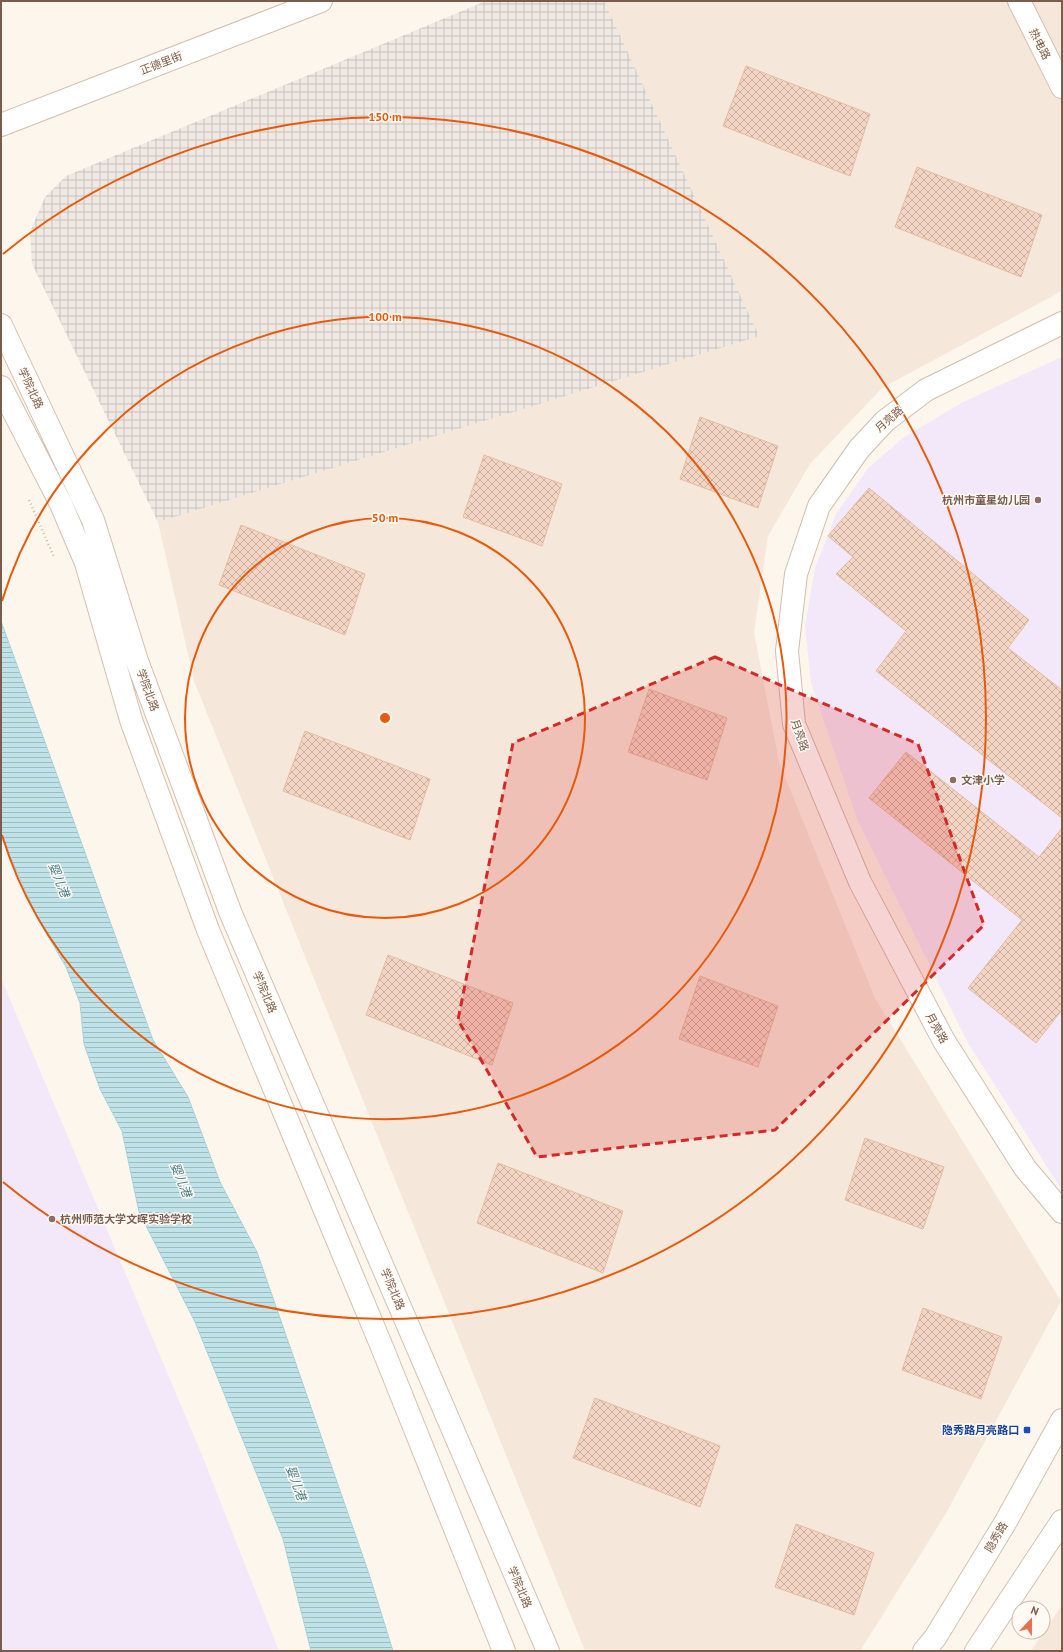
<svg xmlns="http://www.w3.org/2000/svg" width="1063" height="1652" viewBox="0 0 1063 1652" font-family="'PT Sans','Noto Sans SC',sans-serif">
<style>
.residential{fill:#f5e8da}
.industrial{fill:url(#industrial-grid)}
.education{fill:#f3e8fa}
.water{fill:url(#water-rules);stroke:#a5d3da}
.building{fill:url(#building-cross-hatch);stroke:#e6bba3}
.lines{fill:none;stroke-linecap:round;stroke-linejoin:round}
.minor-casing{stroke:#d1beb0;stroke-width:24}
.tertiary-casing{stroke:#d1beb0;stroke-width:24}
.secondary-casing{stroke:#d6c0b0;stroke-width:24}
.path{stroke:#d9b8a5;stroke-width:2.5;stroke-dasharray:1 3;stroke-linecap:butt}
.minor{stroke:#fff;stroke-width:22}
.tertiary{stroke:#fff;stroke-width:22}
.secondary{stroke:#fff;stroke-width:22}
.marked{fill:#d62828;fill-opacity:0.2;stroke:#d62828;stroke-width:3;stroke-dasharray:8 5;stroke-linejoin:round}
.ring{fill:none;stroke:#e8590c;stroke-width:2}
.education-dot{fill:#8d6e63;stroke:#fffaf3;stroke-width:1.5}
.transit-dot{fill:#1a4fb4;stroke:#fffaf3;stroke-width:1.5}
.labels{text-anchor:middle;stroke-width:3;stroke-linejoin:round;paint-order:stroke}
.street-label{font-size:11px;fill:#7a5c4d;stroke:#fffaf3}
.education-label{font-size:11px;font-weight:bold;fill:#785e54;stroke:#fffaf3;text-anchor:start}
.transit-label{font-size:11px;font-weight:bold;fill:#164399;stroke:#fffaf3;text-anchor:end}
.water-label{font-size:12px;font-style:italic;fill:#437c86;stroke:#fffaf3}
.centre{fill:#e8590c;stroke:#fffaf3;stroke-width:2}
.ring-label{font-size:12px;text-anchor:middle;font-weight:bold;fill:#e8590c;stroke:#fffaf3;stroke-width:3;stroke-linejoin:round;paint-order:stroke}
</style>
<defs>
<pattern id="industrial-grid" width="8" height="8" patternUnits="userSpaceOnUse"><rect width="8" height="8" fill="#efe9e4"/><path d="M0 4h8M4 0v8" fill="none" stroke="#c7c0bb"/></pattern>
<pattern id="water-rules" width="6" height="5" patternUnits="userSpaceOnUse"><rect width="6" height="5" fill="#bfe3e8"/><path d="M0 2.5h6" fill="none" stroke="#a0bbbe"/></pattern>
<pattern id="building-cross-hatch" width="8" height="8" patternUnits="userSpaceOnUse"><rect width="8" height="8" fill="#f3d5c3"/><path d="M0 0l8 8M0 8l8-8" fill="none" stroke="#cab0a1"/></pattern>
</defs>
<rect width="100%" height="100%" fill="#fdf6ec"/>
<!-- residential -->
<path class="residential" d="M604,1H1062V291L882,388L810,464L768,536L754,632L779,762L875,998L1061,1301L945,1515L860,1651H585L194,681L158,522L758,336Z
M1062,1605V1651H1031Z"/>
<!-- industrial -->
<path class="industrial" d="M486,1H604L759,336L158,522L32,264L30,232L45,197L66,176Z"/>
<!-- education -->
<path class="education" d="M1062,357V1190L968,1043L857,819L811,683L805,626L815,568L836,514L868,468L904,437L965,401Z
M1,978L204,1460L279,1651H1Z"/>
<!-- water -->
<path class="water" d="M1,621L153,1040L188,1097L220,1182L257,1252L369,1574L393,1651H311L283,1539L195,1322L139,1212L122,1131L100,1089L84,1044L80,1003L66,967L39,921L1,836Z"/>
<!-- building -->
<path class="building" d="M746,66L870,114L850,176L723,126Z
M917,167L1042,215L1021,277L895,227Z
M700,417L778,446L758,508L680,479Z
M484,455L562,484L542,546L463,517Z
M869,488L1029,620L1008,648L1062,690V818L876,671L906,631L836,574L853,557L828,536Z
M241,525L365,574L345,635L219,585Z
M649,689L727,718L707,780L628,752Z
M305,731L430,779L410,840L283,791Z
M906,752L1039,857L1062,828V1010L1036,1043L968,988L1022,920L869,798Z
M388,955L513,1003L492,1065L366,1015Z
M700,976L778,1006L758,1067L679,1039Z
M865,1138L944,1167L923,1229L845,1200Z
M498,1163L623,1211L603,1273L477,1223Z
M923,1308L1002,1337L981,1399L902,1370Z
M595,1398L720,1446L700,1507L573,1458Z
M796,1524L874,1553L854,1615L775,1587Z"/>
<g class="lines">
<defs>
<path id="minor" d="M1062,323L926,390L885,421L859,449L819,506L796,574L787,651L794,724L860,882L944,1041L1025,1168L1062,1212"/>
<path id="tertiary" d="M1019,1L1062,87
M1,125L321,1"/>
<path id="secondary" d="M1,325L93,520L137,661L231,914L548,1651
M1,387L61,504L86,563L131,720L208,930L384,1352L504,1651
M924,1651L935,1638L1005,1523L1062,1420
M976,1651L1062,1521"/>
</defs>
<!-- minor casing -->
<use href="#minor" class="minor-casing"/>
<!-- tertiary casing -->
<use href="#tertiary" class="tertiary-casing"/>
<!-- secondary casing -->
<use href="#secondary" class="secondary-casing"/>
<!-- path -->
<path class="path" d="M29,500L54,557"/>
<!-- minor -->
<use href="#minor" class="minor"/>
<!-- tertiary -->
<use href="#tertiary" class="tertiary"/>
<!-- secondary -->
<use href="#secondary" class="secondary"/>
</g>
<!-- marked area -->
<path class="marked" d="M715,657L918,744L984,925L775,1130L537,1157L458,1020L513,743Z"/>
<!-- distance rings -->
<g class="ring">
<circle cx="385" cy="718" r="200"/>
<path d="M2 601A401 401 0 1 1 2 835"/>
<path d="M3 254A601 601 0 1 1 3 1182"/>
</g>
<!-- markers -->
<g class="education-dot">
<circle cx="1038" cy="500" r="4"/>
<circle cx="953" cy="780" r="4"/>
<circle cx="52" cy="1219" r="4"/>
</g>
<rect class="transit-dot" x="1023" y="1426" width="8" height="8" rx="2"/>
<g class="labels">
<!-- street labels -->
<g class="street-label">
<text transform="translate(1040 44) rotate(63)" y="4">热电路</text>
<text transform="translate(161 63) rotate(-21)" y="4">正德里街</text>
<text transform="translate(31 388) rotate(65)" y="4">学院北路</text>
<text transform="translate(889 419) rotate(-41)" y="4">月亮路</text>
<text transform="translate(148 690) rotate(70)" y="4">学院北路</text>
<text transform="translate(800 735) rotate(71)" y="4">月亮路</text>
<text transform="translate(265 992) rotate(67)" y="4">学院北路</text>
<text transform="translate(937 1028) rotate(61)" y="4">月亮路</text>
<text transform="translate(393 1289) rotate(67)" y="4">学院北路</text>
<text transform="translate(996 1537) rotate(-59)" y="4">隐秀路</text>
<text transform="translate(520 1587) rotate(67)" y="4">学院北路</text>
</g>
<!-- education labels -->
<g class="education-label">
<text x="1030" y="504" text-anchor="end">杭州市童星幼儿园</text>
<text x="961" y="784">文津小学</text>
<text x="60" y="1223">杭州师范大学文晖实验学校</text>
</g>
<!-- transit labels -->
<g class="transit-label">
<text x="1019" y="1434">隐秀路月亮路口</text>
</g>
<!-- water labels -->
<g class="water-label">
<text transform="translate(59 880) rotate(68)" y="4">婴儿港</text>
<text transform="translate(181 1180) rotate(68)" y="4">婴儿港</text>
<text transform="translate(296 1483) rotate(70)" y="4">婴儿港</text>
</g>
</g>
<circle cx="385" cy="718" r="6" class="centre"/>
<g class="ring-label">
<text x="385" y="121">150 m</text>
<text x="385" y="321">100 m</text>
<text x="385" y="522">50 m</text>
</g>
<!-- border -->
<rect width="1063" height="1652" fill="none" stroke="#7a5c4d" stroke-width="4"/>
<!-- north arrow -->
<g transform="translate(1031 1620) rotate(22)"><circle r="19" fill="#fffaf3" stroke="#cabbb1"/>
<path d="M0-3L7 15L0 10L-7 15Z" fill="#e76f51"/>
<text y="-6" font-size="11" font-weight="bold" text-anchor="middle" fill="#7a5c4d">N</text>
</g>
</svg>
